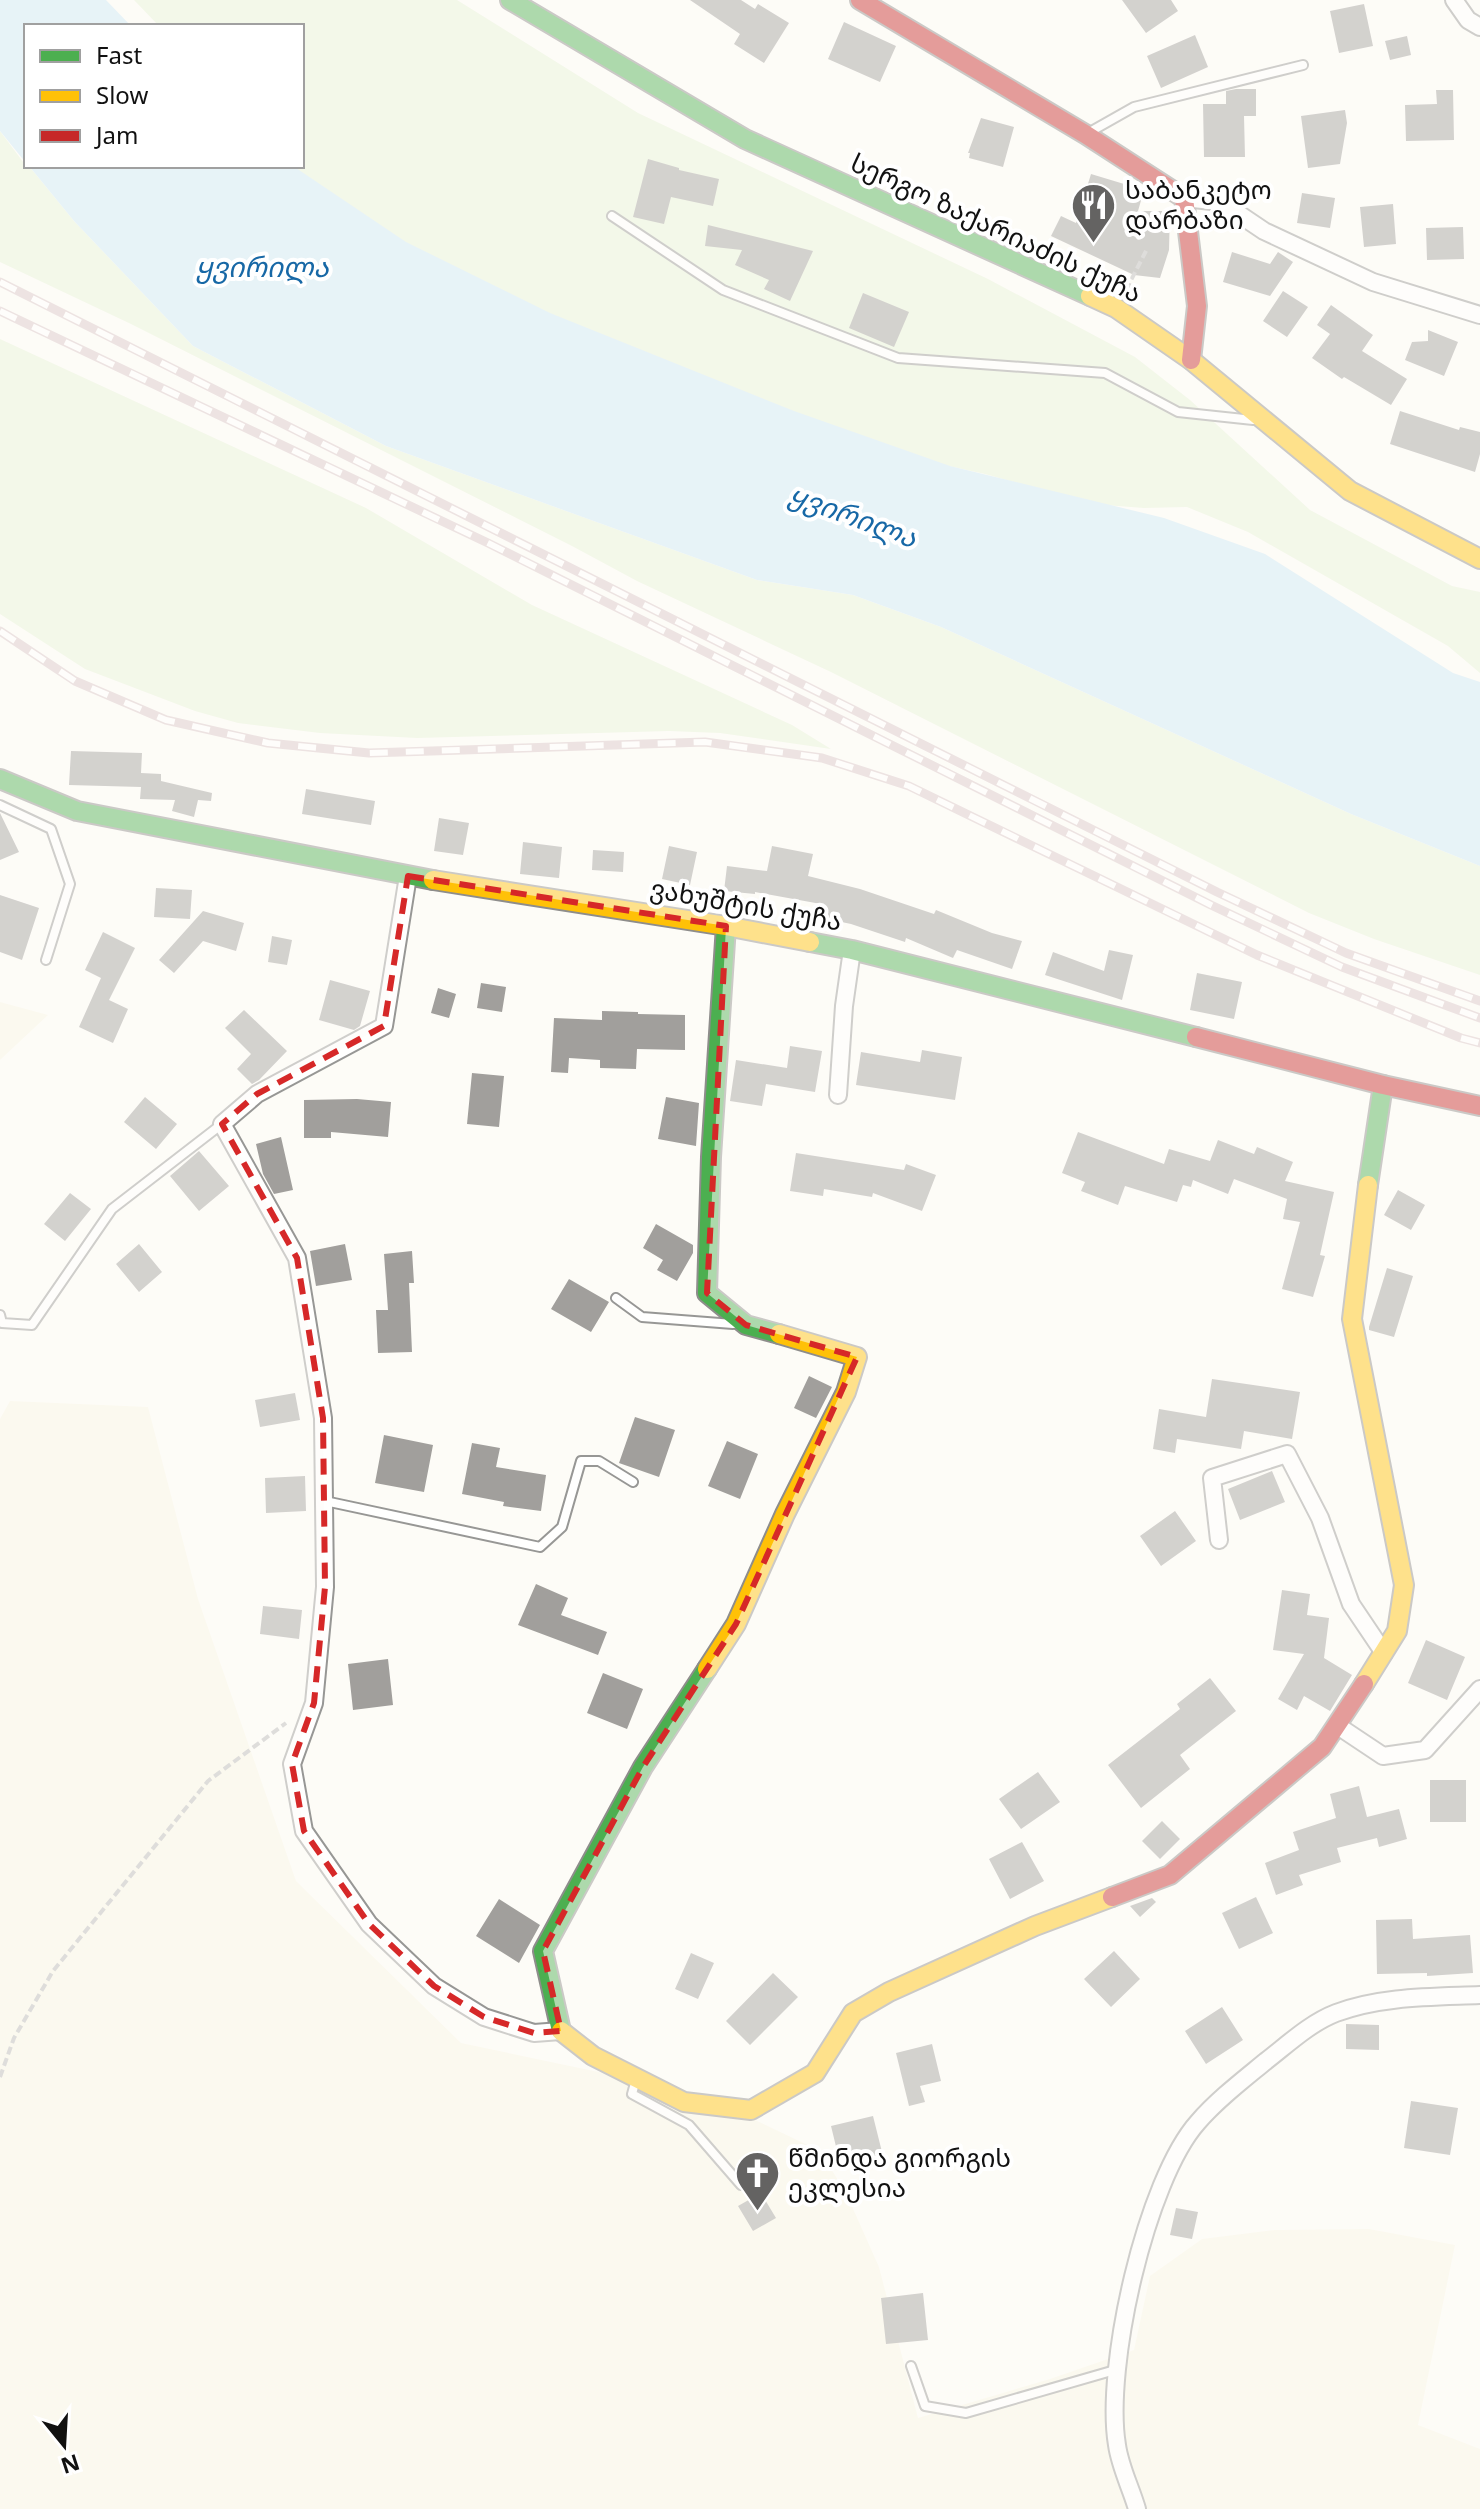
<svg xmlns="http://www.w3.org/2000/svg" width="1480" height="2509" viewBox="0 0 1480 2509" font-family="Georgia,'Noto Sans Georgian',serif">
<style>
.farmland{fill:#f9f7e4}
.green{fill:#e7f3d7}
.water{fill:#cde8f7}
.building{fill:#a19f9c}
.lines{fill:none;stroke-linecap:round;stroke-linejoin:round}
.lane-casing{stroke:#979795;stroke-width:12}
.street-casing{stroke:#979795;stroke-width:20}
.fast-casing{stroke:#8e8d8b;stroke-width:22}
.slow-casing{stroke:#8e8d8b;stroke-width:22}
.jam-casing{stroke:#8e8d8b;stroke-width:22}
.path{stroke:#b9b9b8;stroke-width:4;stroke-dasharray:8 4;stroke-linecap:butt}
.lane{stroke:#fffffe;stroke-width:8}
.street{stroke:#fffffe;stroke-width:16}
.fast{stroke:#4caf50;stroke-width:18}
.slow{stroke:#ffc107;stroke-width:18}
.jam{stroke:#c62828;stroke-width:18}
.rail-casing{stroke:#d9c6c7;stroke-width:9}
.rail{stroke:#fff;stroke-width:6;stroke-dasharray:18;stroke-linecap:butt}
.marked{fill:none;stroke:#d62828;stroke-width:6;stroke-dasharray:16 10;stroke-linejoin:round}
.labels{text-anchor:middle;stroke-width:8;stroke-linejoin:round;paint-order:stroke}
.poi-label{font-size:26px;fill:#111;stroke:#fff;text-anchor:start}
.street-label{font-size:26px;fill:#111;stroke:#fff}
.water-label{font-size:28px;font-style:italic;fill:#1768a6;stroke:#fff}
</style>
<rect width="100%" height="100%" fill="#fdfcf7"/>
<!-- farmland -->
<path class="farmland" d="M0,1002L48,1015L0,1060Z
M10,1401L148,1407L198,1599L296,1881L461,2043L670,2087L726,2106L820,2151L846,2193L879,2267L918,2418L1050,2379L1134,2350L1150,2276L1202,2239L1275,2230L1369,2229L1455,2245L1418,2425L1480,2449V2509H0V1419Z"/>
<!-- green -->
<path class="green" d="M134,0H457L638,113L988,279L1135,357L1190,400L1310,510L1452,586L1480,592V673L1448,646L1248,532L1187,507L1144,508L1091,504L985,474L785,430L245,166H302V26H159Z
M0,131L26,166H29L74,221L193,346L386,446L757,580L853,595L941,627L1351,814L1480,866V975L1374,939L1309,913L831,672L637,581L572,546L131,324L0,262Z
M0,339L366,508L532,605L792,725L831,749L720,733L669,731L417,738L320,733L238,723L195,711L85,669L0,614Z"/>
<!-- water -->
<path class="water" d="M0,0H106L131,26H26V163L0,131Z
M29,166H293L406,242L550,313L794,411L950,466L1164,518L1265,554L1453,673L1480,682V866L1351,814L941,627L853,595L757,580L386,446L193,346L74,221Z"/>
<!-- building -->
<path class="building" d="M690,0H741L755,9L758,4L789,23L764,63L734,44L740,34Z
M1122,0H1171L1178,11L1146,33Z
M1364,4L1373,46L1339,53L1330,11Z
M844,22L896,46L880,82L828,59Z
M1195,35L1208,67L1161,88L1147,56Z
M1407,36L1411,55L1390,60L1385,41Z
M1236,89H1256V116H1244L1245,157H1204L1203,104H1226V91Z
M1436,90H1453L1454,140L1406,141L1405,105L1437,104Z
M1345,110L1347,123L1340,164L1308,168L1301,116Z
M981,118L1014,127L1003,167L969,158L970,153H968Z
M648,159L679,168V170L719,179L713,206L671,197L664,224L633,217Z
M1091,174L1144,190L1138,211H1170L1169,250L1160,278L1134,275L1051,236L1061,216L1076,223Z
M1302,193L1335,198L1330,228L1297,223Z
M1393,204L1396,244L1364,247L1360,207Z
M708,225L813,251L790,301L764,289L769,280L735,265L742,250L705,246Z
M1463,227L1464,259L1427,260L1426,228Z
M1232,252L1270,264L1278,252L1293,262L1270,296L1223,282Z
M1283,291L1308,307L1287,337L1263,321Z
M863,293L909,312L894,347L849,328Z
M1331,305L1373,335L1362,351L1407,379L1391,405L1344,377L1342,379L1312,358L1330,334L1317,325Z
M1428,330L1458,342L1444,376L1405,360L1412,342L1428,341Z
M1400,411L1459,430L1460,427L1480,432V454L1475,472L1390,444Z
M71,751L142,753L141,773L161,774V781L212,793L211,801L198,800L194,817L172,811L175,800L140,799L141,787L69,785Z
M306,789L375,801L371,825L302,814Z
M0,813L19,852L0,860Z
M439,818L469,823L463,855L434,851Z
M523,842L562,847L559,878L520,874Z
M669,846L697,852L690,885L662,879Z
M772,846L813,854L808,876L860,889L934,914L936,910L992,933L1022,941L1012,969L957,950L953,958L906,938L905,942L851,924L818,917L821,904L755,892V894L724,891L727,866L767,871Z
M593,850L624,852L623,872L592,870Z
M156,888L192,890L190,919L154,917Z
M0,895L39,908L22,960L0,952Z
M203,911L244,923L236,951L203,941L174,973L159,960Z
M103,932L135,948L109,1000L128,1009L113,1043L79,1027L101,978L85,970Z
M272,936L292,940L287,965L268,962Z
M1109,950L1133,955L1122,1000L1045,975L1053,952L1104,971Z
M1197,973L1242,982L1234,1019L1190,1010Z
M330,980L370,991L360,1026L354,1030L319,1020Z
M481,983L506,987L502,1012L477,1008Z
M438,988L456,994L449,1018L431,1013Z
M244,1010L287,1051L259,1080L252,1084L237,1069L251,1054L225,1028Z
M602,1011L638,1012V1014L685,1015V1050L637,1049L636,1069L600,1068V1060L569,1058L568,1073L551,1072L554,1018L602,1020Z
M790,1046L822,1051L815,1092L766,1084L762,1106L730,1101L736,1060L787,1068Z
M922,1050L962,1057L955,1100L856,1085L861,1052L920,1062Z
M472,1073L504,1076L499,1127L467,1124Z
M145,1097L177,1124L156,1149L124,1122Z
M666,1097L699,1103L696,1146L658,1139Z
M357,1099L391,1102L388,1137L331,1132V1138H304V1100Z
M1078,1132L1164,1164L1169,1149L1210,1161L1218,1140L1254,1154L1257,1147L1293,1162L1285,1181L1334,1192L1320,1255L1325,1256L1313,1297L1282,1289L1300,1222L1283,1219L1287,1199L1234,1179L1228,1194L1193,1180L1191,1187L1183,1185L1177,1202L1125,1186L1118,1205L1081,1191L1085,1182L1062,1173Z
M281,1137L293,1190L274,1194L263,1174L256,1144Z
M199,1151L229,1186L199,1211L170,1176Z
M796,1153L904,1170L906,1164L936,1175L922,1211L873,1193L872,1197L824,1189L823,1196L790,1191Z
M1398,1190L1425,1205L1411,1230L1384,1215Z
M70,1193L91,1209L65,1241L44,1224Z
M656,1224L693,1245V1253L677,1281L657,1270L663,1260L643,1248Z
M139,1244L162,1272L139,1292L116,1264Z
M345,1244L352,1280L316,1286L310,1251Z
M412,1251L414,1283H409L412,1352L378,1353L376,1310H388L384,1254Z
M1387,1268L1413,1276L1394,1337L1369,1330V1327Z
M569,1279L609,1302L591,1332L551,1309Z
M809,1376L832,1387L816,1418L794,1408Z
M1212,1379L1300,1392L1292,1439L1244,1431L1241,1449L1177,1439L1175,1453L1153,1449L1159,1409L1206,1417Z
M295,1393L300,1420L260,1427L255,1400Z
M635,1417L675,1430L659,1477L619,1463Z
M384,1435L433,1445L424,1492L375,1483Z
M727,1441L758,1454L740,1499L708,1486Z
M472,1443L500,1448L496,1467L546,1475L541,1511L503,1506L504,1502L462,1494Z
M1272,1471L1285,1502L1240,1520L1228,1489Z
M305,1476L306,1511L266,1513L265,1478Z
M1175,1511L1196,1541L1161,1566L1140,1536Z
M536,1584L568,1598L561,1615L607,1632L598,1655L518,1625Z
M1282,1590L1310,1594L1307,1615L1329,1618L1324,1658L1352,1675L1330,1711L1304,1696L1297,1710L1278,1699L1304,1654L1273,1650Z
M263,1606L302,1610L299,1639L260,1634Z
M1426,1640L1465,1657L1447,1700L1408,1683Z
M388,1659L393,1705L353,1710L348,1664Z
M603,1673L643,1689L627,1729L587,1713Z
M1210,1678L1236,1711L1180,1755L1190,1769L1141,1808L1108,1765L1180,1709L1177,1704Z
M1038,1772L1060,1802L1021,1829L999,1799Z
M1430,1780H1466V1822H1430Z
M1359,1786L1367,1817L1399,1809L1407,1839L1379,1847L1377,1838L1337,1848L1341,1862L1299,1875L1303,1885L1276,1895L1265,1863L1299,1850L1293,1832L1336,1818L1330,1794Z
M1162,1821L1180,1839L1160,1859L1142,1841Z
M1022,1842L1044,1881L1010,1899L989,1859Z
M1256,1897L1273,1933L1239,1949L1222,1913Z
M1152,1898L1156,1902L1140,1917L1130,1906Z
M499,1899L540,1925L519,1963L476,1936Z
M1412,1919L1413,1939L1470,1935L1473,1973L1427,1976V1973L1377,1974L1376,1920Z
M1114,1951L1140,1979L1111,2007L1084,1979Z
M691,1953L714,1963L698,1999L675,1989Z
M773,1973L798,1997L750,2045L726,2021Z
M1222,2007L1243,2040L1206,2064L1185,2031Z
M1346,2024L1379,2025V2050L1346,2049Z
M932,2044L941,2081L920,2086L925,2102L909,2106L896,2053Z
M1411,2101L1458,2108L1450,2155L1404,2148Z
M873,2116L883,2156L841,2167L831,2126Z
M761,2193L776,2218L753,2231L738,2206Z
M1176,2208L1198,2212L1192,2239L1170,2235Z
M923,2293L928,2340L886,2344L881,2298Z"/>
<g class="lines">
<defs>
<path id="lane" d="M1088,133L1134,107L1303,65
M612,216L723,290L898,358L1105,373L1178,412L1253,420
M0,805L51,829L70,884L46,960
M616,1298L642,1317L733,1324
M0,1315L2,1323L32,1325L112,1209L222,1124
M325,1501L540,1547L562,1527L581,1461H599L633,1482
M635,2083L632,2094L689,2125L741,2185
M911,2366L925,2406L966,2413L1115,2370"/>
<path id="street" d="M1454,0L1468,20L1480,27
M1184,198L1221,202L1264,231L1373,282L1480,315
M408,876L384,1026L257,1094L222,1124L297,1258L323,1418L325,1587L314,1703L292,1764L304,1831L369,1924L434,1986L484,2017L534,2033L561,2031
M838,1095L844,1006L852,950
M1219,1540L1212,1478L1287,1454L1320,1518L1351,1604L1384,1653
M1338,1726L1383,1756L1425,1750L1480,1689
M1137,2509C1131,2488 1120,2467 1117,2445C1104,2368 1146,2180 1198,2122C1218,2099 1243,2080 1266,2061C1288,2044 1310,2023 1336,2013C1381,1996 1433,1997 1480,1995"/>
<path id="fast" d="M510,0L745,139L1090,296
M0,779L77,811L433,880
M726,926L711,1157L707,1293L746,1325L779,1334
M810,942L852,950L1196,1037
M1368,1185L1383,1085
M561,2031L543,1951L643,1767L707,1669"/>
<path id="slow" d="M1090,296L1116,308L1191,360L1350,491L1480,559
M433,880L726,926L810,942
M707,1669L736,1624L785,1514L846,1392L857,1357L779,1334
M1364,1684L1397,1631L1404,1585L1352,1319L1368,1185
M561,2031L593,2056L684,2102L751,2110L815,2073L853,2013L889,1992L1035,1926L1112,1897"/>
<path id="jam" d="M860,0L1085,134L1184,198L1197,306L1191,360
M1196,1037L1383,1085L1480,1106
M1112,1897L1170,1875L1322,1747L1364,1684"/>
</defs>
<!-- lane casing -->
<use href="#lane" class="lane-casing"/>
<!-- street casing -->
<use href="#street" class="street-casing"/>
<!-- fast casing -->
<use href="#fast" class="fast-casing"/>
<!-- slow casing -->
<use href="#slow" class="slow-casing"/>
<!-- jam casing -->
<use href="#jam" class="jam-casing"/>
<!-- path -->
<path class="path" d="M1126,290L1147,249
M0,2077L14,2038L53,1971L208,1781L286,1723"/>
<!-- lane -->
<use href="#lane" class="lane"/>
<!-- street -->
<use href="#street" class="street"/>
<!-- fast -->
<use href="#fast" class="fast"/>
<!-- slow -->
<use href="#slow" class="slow"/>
<!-- jam -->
<use href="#jam" class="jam"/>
<defs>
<path id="rail" d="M0,282L1217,892L1346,953L1480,1001
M0,311L488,543L1211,905L1342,967L1480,1018
M0,631L75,681L166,720L268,743L369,753L705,742L822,758L909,786L1257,955L1461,1038L1480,1043"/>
</defs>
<!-- rail casing -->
<use href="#rail" class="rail-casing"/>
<!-- rail -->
<use href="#rail" class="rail"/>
</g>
<!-- marked area -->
<path d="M0 0H1480V2509H0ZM408,876L726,926L707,1293L746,1325L857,1357L736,1624L643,1767L543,1951L561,2031L534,2033L484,2017L434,1986L369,1924L304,1831L292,1764L314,1703L325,1587L323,1418L297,1258L222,1124L257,1094L384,1026Z" fill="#fdfcf7" fill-opacity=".55" fill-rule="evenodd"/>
<path class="marked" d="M408,876L726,926L707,1293L746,1325L857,1357L736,1624L643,1767L543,1951L561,2031L534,2033L484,2017L434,1986L369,1924L304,1831L292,1764L314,1703L325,1587L323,1418L297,1258L222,1124L257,1094L384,1026Z"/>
<!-- icons -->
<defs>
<symbol id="restaurant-pin" viewBox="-11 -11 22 30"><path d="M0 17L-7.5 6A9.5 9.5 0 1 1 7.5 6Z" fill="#646362" stroke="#fff"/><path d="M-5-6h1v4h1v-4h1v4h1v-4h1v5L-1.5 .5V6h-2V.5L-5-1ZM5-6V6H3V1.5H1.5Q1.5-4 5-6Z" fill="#fff"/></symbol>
<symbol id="church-pin" viewBox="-11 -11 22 30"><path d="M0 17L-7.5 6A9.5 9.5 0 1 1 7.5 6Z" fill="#646362" stroke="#fff"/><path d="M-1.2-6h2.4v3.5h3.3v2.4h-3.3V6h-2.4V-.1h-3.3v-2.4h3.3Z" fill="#fff"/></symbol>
</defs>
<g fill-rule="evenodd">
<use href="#restaurant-pin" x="1068" y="180" width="51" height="69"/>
<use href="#church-pin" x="732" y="2148" width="51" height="69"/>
</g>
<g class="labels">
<!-- poi labels -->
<g class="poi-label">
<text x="1125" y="199">საბანკეტო<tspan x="1125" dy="30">დარბაზი</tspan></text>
<text x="788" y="2167">წმინდა გიორგის<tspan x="788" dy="30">ეკლესია</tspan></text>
</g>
<!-- street labels -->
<g class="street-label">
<text transform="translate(996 228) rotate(25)" y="9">სერგო ზაქარიაძის ქუჩა</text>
<text transform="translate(746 905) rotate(10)" y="9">ვახუშტის ქუჩა</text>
</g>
<!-- water labels -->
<g class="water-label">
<text x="262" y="277">ყვირილა</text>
<text transform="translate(853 516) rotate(20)" y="10">ყვირილა</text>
</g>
</g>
<!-- legend -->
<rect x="24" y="24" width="280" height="144" fill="#ffffff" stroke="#a0a0a0" stroke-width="2"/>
<rect x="40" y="50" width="40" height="12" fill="#4caf50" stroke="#a0a0a0" stroke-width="2"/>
<text x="96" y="64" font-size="24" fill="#111111">Fast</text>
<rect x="40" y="90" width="40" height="12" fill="#ffc107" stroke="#a0a0a0" stroke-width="2"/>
<text x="96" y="104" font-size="24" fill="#111111">Slow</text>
<rect x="40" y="130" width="40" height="12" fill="#c62828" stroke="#a0a0a0" stroke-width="2"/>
<text x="96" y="144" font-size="24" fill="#111111">Jam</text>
<!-- north arrow -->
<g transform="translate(64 2445) rotate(162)" stroke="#ffffff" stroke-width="6" paint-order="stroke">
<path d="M0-6L14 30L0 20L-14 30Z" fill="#111111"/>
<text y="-12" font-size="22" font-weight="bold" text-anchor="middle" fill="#111111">N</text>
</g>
</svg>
